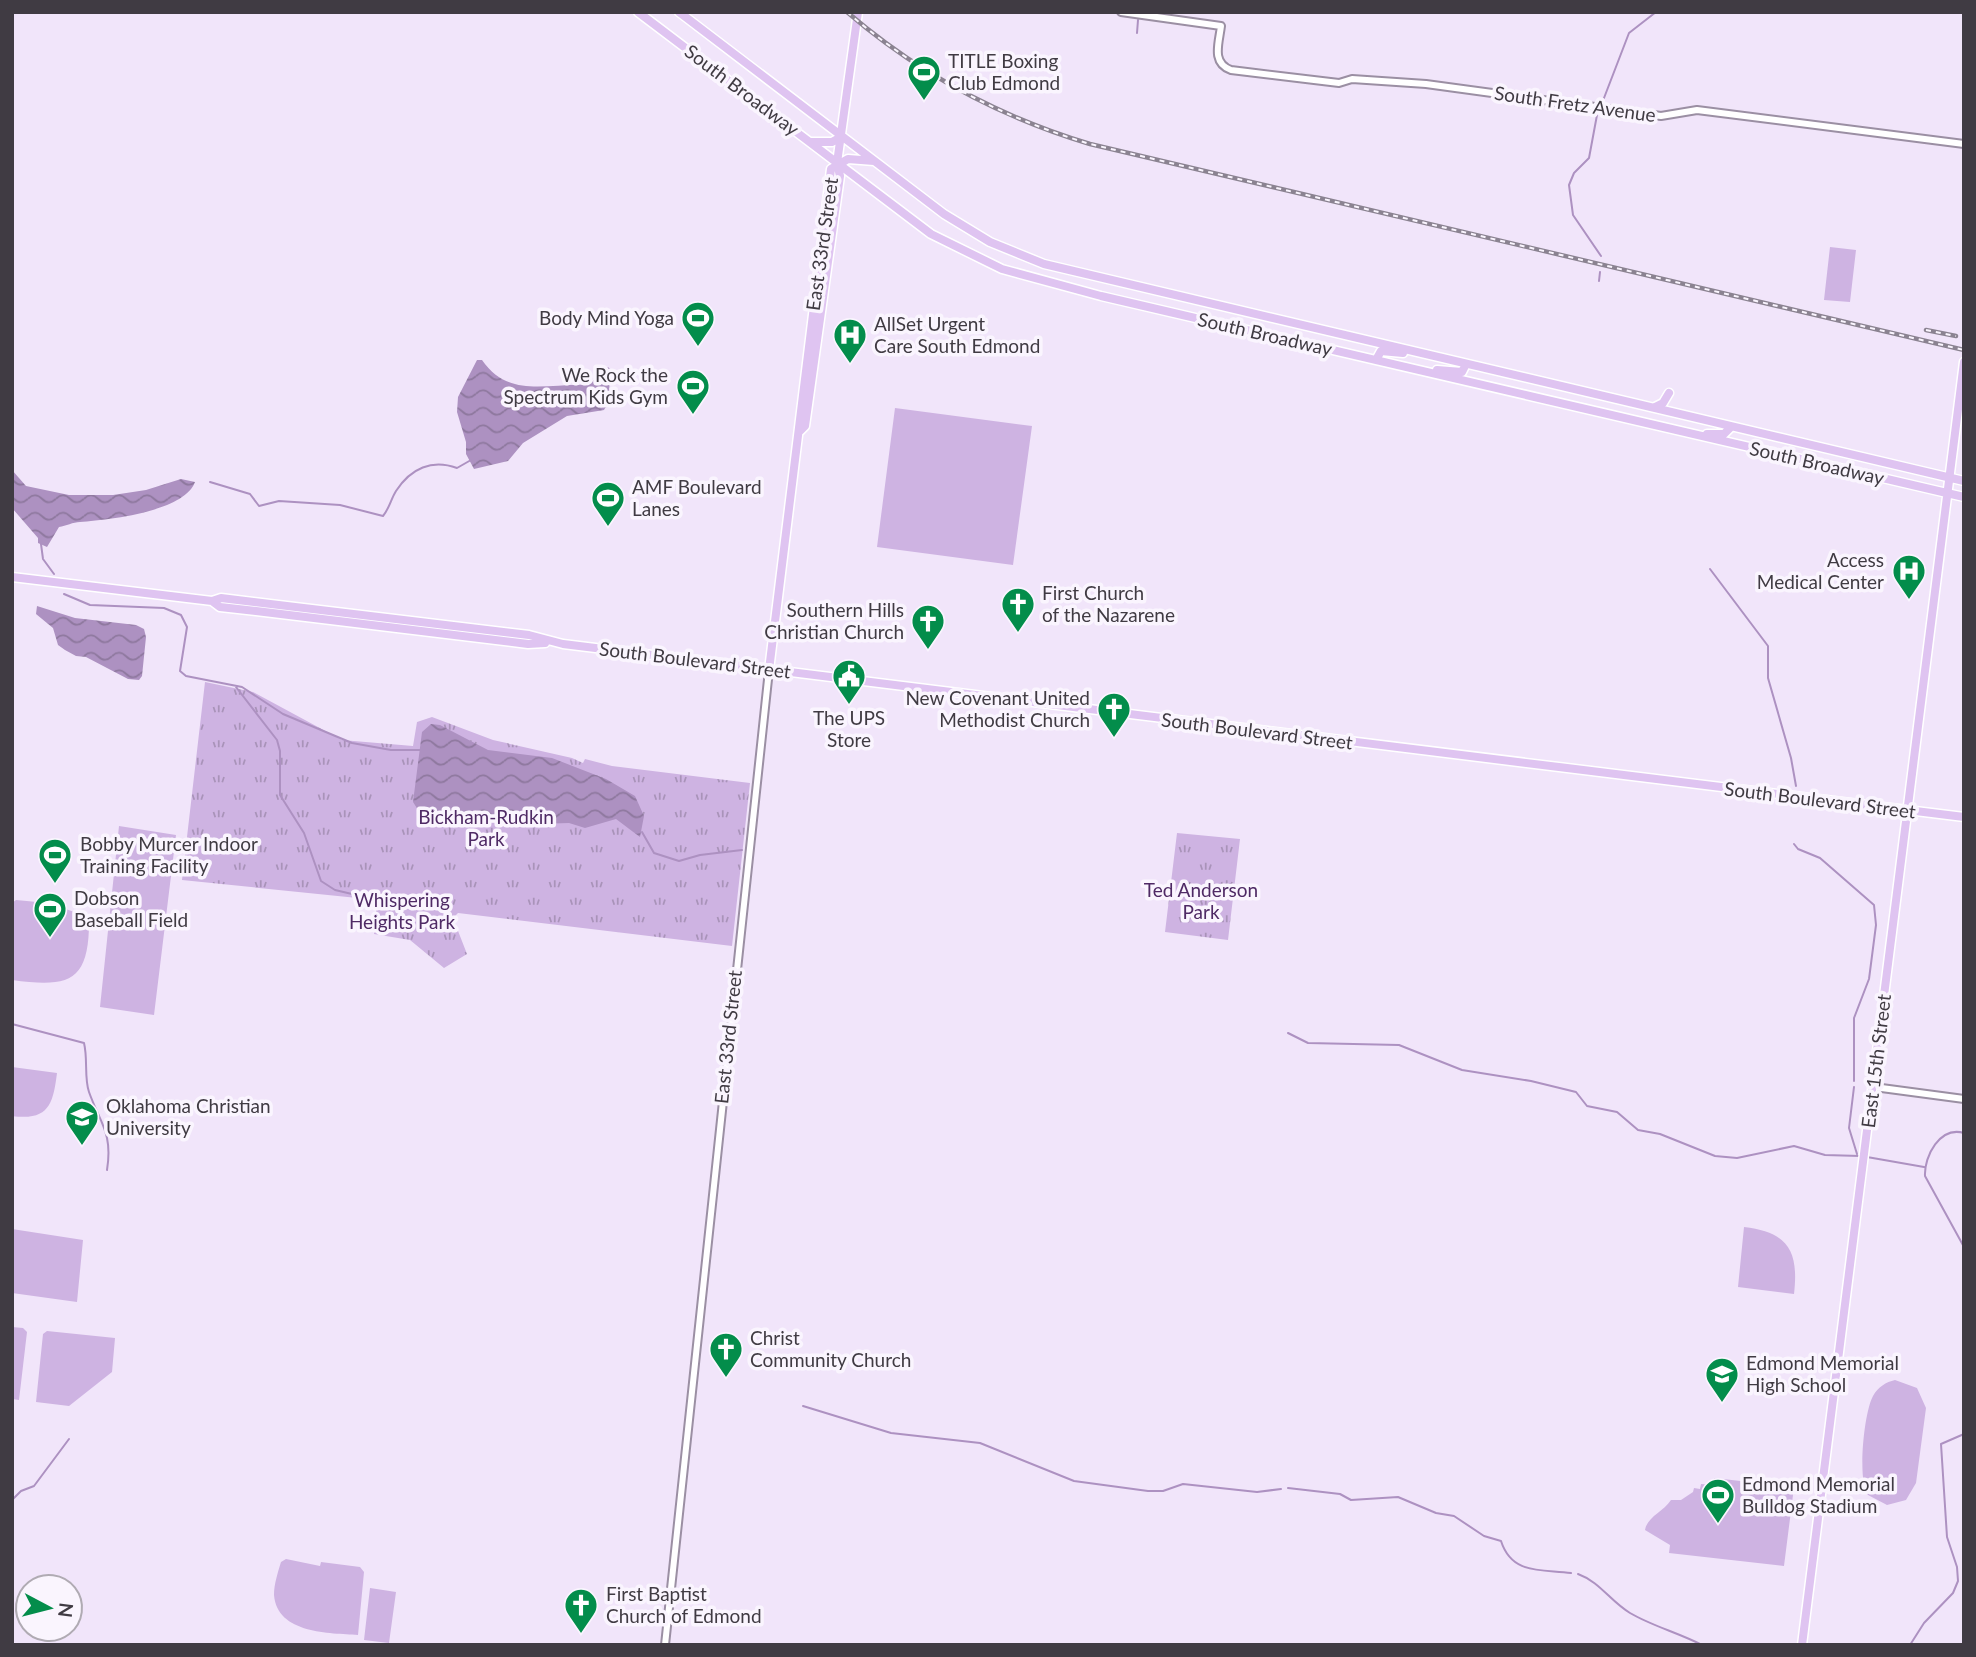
<svg xmlns="http://www.w3.org/2000/svg" width="1976" height="1657" viewBox="0 0 1976 1657" font-family="Lato,sans-serif">
<style>
.grass{fill:#ceb3e2}
.park{fill:url(#park-tufts)}
.water{fill:url(#water-waves)}
.lines{fill:none;stroke-linecap:round;stroke-linejoin:round}
.stream{stroke:#ad91c1;stroke-width:2}
.minor-casing{stroke:#9b8fa3;stroke-width:10}
.major-casing{stroke:#fff;stroke-width:11}
.minor{stroke:#fff;stroke-width:6}
.major{stroke:#dfc4f1;stroke-width:8}
.rail-casing{stroke:#8b8391;stroke-width:4.5}
.rail{stroke:#faf5fe;stroke-width:2;stroke-dasharray:5;stroke-linecap:butt}
.labels{text-anchor:middle;stroke-width:7;stroke-linejoin:round;paint-order:stroke}
.poi-label{font-size:19px;fill:#403b43;stroke:#faf5fe;text-anchor:start}
.street-label{font-size:19px;fill:#403b43;stroke:#faf5fe}
.park-label{font-size:19px;fill:#4f2a65;stroke:#faf5fe}
</style>
<defs>
<pattern id="park-tufts" width="24" height="20" patternUnits="userSpaceOnUse" patternTransform="scale(1.75)"><rect width="24" height="20" fill="#ceb3e2"/><path d="M3 7l-1-3M5 7V3M7 7l1-3M15 17l-1-3M17 17v-4M19 17l1-3" fill="none" stroke="#a993b9"/></pattern>
<pattern id="water-waves" width="16" height="10" patternUnits="userSpaceOnUse" patternTransform="scale(1.75)"><rect width="16" height="10" fill="#ad91c1"/><path d="M0 5q4-4 8 0t8 0" fill="none" stroke="#8e789e"/></pattern>
</defs>
<rect width="100%" height="100%" fill="#f1e5fa"/>
<!-- grass -->
<path class="grass" d="M1830,247L1856,250L1850,302L1824,300Z
M895,408L1032,426L1013,565L877,547Z
M119,826L176,835L154,1015L100,1007Z
M16,900L48,903L89,917C90,982 70,988 12,980V903Z
M12,1067L57,1073C53,1104 49,1121 12,1116Z
M1744,1227C1788,1232 1799,1251 1794,1294L1738,1287Z
M12,1229L83,1240L77,1302L12,1293Z
M12,1327L23,1328L27,1332L19,1400L12,1399Z
M47,1331L115,1338L112,1372L69,1406L36,1402L43,1334Z
M1895,1380L1917,1388L1926,1408L1916,1483L1906,1500L1887,1505L1868,1495C1857,1481 1864,1412 1873,1396C1878,1387 1886,1382 1895,1380Z
M1714,1478L1794,1487L1784,1566L1669,1553L1670,1545L1645,1530C1647,1517 1663,1512 1671,1500H1681L1693,1492L1694,1488L1700,1489L1701,1484L1713,1485Z
M286,1559L320,1566L321,1562L360,1567L364,1572L358,1635C330,1633 277,1634 274,1595C274,1584 278,1572 281,1562Z
M370,1588L396,1592L389,1643L364,1640Z"/>
<!-- park -->
<path class="park" d="M205,682L253,692L342,740L413,746L417,722L432,717L493,740L572,758L583,763L585,759L612,766L750,783L732,946L458,913L453,918L467,954L444,968L410,940L374,934L377,900L182,880Z
M1177,833L1240,839L1228,940L1165,932Z"/>
<!-- water -->
<path class="water" d="M477,360H482C509,399 547,383 588,385L608,367L612,371L609,389L612,396L604,410L567,416L523,443L508,461L474,469L466,454V442L457,412L458,397Z
M12,470L26,486L69,495H113L146,490L181,479L195,482C184,512 107,520 80,522C73,522 66,526 59,527L47,547L38,543V538L12,508Z
M37,606L75,618L136,625L144,629L146,637L142,676L139,680L128,679L86,657L76,656L65,650L58,645L53,628L36,614Z
M431,724L440,725L488,750L552,758L606,779L635,796L644,816L640,837L616,819L585,828L569,823L539,824L500,819L422,816L413,802L422,732Z"/>
<g class="lines">
<!-- stream -->
<path class="stream" d="M1137,33L1138,20
M1604,98L1629,33L1656,12
M1597,115L1589,158L1574,173L1569,185L1573,215L1601,256
M1599,281L1600,272
M210,482L250,494L259,506L279,501L340,505L383,516C389,509 391,499 396,491C411,468 432,459 457,468L471,460
M41,544L43,559L54,574
M1710,569L1768,646V678L1791,758L1796,786
M64,594L90,605L164,608L181,615L187,627L180,671L186,676L242,687L283,714L352,743L391,750H420
M236,687L277,740L280,751V795L304,833L321,881L335,890L352,894L368,904
M642,832L654,853L679,861L700,855L742,850
M1794,844L1798,849L1820,858L1874,905L1876,925L1869,979L1854,1018V1081
M12,1024L84,1043C88,1059 84,1078 89,1092C100,1123 113,1133 107,1170
M1288,1033L1308,1043L1399,1045L1462,1070L1531,1081L1576,1092L1587,1106L1617,1112L1638,1130L1660,1134L1715,1156L1737,1158L1794,1146L1825,1155L1860,1156
M1854,1087L1849,1128L1857,1154
M1964,1133C1940,1126 1924,1156 1925,1176L1964,1247
M1867,1157L1924,1167
M803,1406L891,1433L980,1443L1074,1481L1148,1491H1163L1183,1484L1257,1492L1281,1489
M1288,1488L1340,1494L1351,1500L1398,1497L1436,1513L1454,1516L1484,1536L1501,1541C1512,1575 1541,1569 1571,1573
M12,1500L21,1491L34,1486L69,1439
M1578,1574C1600,1582 1610,1601 1630,1613C1652,1626 1679,1633 1702,1645
M1910,1645L1924,1623L1953,1593L1958,1581L1957,1567L1947,1537L1941,1444L1964,1434"/>
<defs>
<path id="minor" d="M1121,12L1221,26C1219,43 1211,63 1231,70L1339,83L1352,79L1426,84L1661,116L1697,110L1964,144
M1874,1087L1964,1099
M665,1645L769,670"/>
<path id="major" d="M638,12L931,234L1002,269L1101,296L1964,497
M679,12L944,214L990,242L1044,264L1964,481
M811,142H832L841,137
M1376,360L1381,351L1403,353
M1437,370L1462,372L1466,364
M1655,407L1663,403L1669,393
M800,431L805,426L840,176L837,163L858,12
M1707,434H1724L1731,427
M12,577L212,601L220,607L256,611L528,644L545,643
M212,601L221,598L529,635L563,644L1964,817
M769,670L831,169L848,159L874,161
M1802,1645L1964,362"/>
</defs>
<!-- minor casing -->
<use href="#minor" class="minor-casing"/>
<!-- major casing -->
<use href="#major" class="major-casing"/>
<!-- minor -->
<use href="#minor" class="minor"/>
<!-- major -->
<use href="#major" class="major"/>
<defs>
<path id="rail" d="M847,12C919,74 1000,117 1090,144L1964,350
M1926,330L1956,336"/>
</defs>
<!-- rail casing -->
<use href="#rail" class="rail-casing"/>
<!-- rail -->
<use href="#rail" class="rail"/>
</g>
<!-- icons -->
<defs>
<symbol id="stadium-pin" viewBox="-11 -11 22 30"><path d="M0 17L-7.5 6A9.5 9.5 0 1 1 7.5 6Z" fill="#038d4b" stroke="#faf5fe"/><path d="M0-5a6.5 5 0 1 0 0 10a6.5 5 0 1 0 0-10ZM-3.5-1.8h7v3.6h-7Z" fill="#fff"/></symbol>
<symbol id="hospital-pin" viewBox="-11 -11 22 30"><path d="M0 17L-7.5 6A9.5 9.5 0 1 1 7.5 6Z" fill="#038d4b" stroke="#faf5fe"/><path d="M-5-5h3v3.5h4V-5h3V5h-3V1.5h-4V5h-3Z" fill="#fff"/></symbol>
<symbol id="church-pin" viewBox="-11 -11 22 30"><path d="M0 17L-7.5 6A9.5 9.5 0 1 1 7.5 6Z" fill="#038d4b" stroke="#faf5fe"/><path d="M-1.2-6h2.4v3.5h3.3v2.4h-3.3V6h-2.4V-.1h-3.3v-2.4h3.3Z" fill="#fff"/></symbol>
<symbol id="civic-pin" viewBox="-11 -11 22 30"><path d="M0 17L-7.5 6A9.5 9.5 0 1 1 7.5 6Z" fill="#038d4b" stroke="#faf5fe"/><path d="M-.6-6.5H3V-4.5H.6V-3L4-1V1h2V6H-6V1h2V-1L-.6-3ZM-1.2 2.5V6h2.4V2.5Z" fill="#fff"/></symbol>
<symbol id="university-pin" viewBox="-11 -11 22 30"><path d="M0 17L-7.5 6A9.5 9.5 0 1 1 7.5 6Z" fill="#038d4b" stroke="#faf5fe"/><path d="M0-5L7-2L0 1L-7-2ZM-4 1L0 2.5L4 1V4Q0 6-4 4Z" fill="#fff"/></symbol>
<symbol id="school-pin" viewBox="-11 -11 22 30"><path d="M0 17L-7.5 6A9.5 9.5 0 1 1 7.5 6Z" fill="#038d4b" stroke="#faf5fe"/><path d="M0-5L7-2L0 1L-7-2ZM-4 1L0 2.5L4 1V4Q0 6-4 4Z" fill="#fff"/></symbol>
</defs>
<g fill-rule="evenodd">
<use href="#stadium-pin" x="905" y="53" width="38" height="52"/>
<use href="#stadium-pin" x="679" y="299" width="38" height="52"/>
<use href="#hospital-pin" x="831" y="316" width="38" height="52"/>
<use href="#stadium-pin" x="674" y="367" width="38" height="52"/>
<use href="#stadium-pin" x="589" y="479" width="38" height="52"/>
<use href="#hospital-pin" x="1890" y="552" width="38" height="52"/>
<use href="#church-pin" x="999" y="585" width="38" height="52"/>
<use href="#church-pin" x="909" y="602" width="38" height="52"/>
<use href="#civic-pin" x="830" y="657" width="38" height="52"/>
<use href="#church-pin" x="1095" y="690" width="38" height="52"/>
<use href="#stadium-pin" x="36" y="836" width="38" height="52"/>
<use href="#stadium-pin" x="31" y="890" width="38" height="52"/>
<use href="#university-pin" x="63" y="1098" width="38" height="52"/>
<use href="#church-pin" x="707" y="1330" width="38" height="52"/>
<use href="#school-pin" x="1703" y="1355" width="38" height="52"/>
<use href="#stadium-pin" x="1699" y="1476" width="38" height="52"/>
<use href="#church-pin" x="562" y="1586" width="38" height="52"/>
</g>
<g class="labels">
<!-- poi labels -->
<g class="poi-label">
<text x="948" y="68">TITLE Boxing<tspan x="948" dy="22">Club Edmond</tspan></text>
<text x="674" y="325" text-anchor="end">Body Mind Yoga</text>
<text x="874" y="331">AllSet Urgent<tspan x="874" dy="22">Care South Edmond</tspan></text>
<text x="668" y="382" text-anchor="end">We Rock the<tspan x="668" dy="22">Spectrum Kids Gym</tspan></text>
<text x="632" y="494">AMF Boulevard<tspan x="632" dy="22">Lanes</tspan></text>
<text x="1884" y="567" text-anchor="end">Access<tspan x="1884" dy="22">Medical Center</tspan></text>
<text x="1042" y="600">First Church<tspan x="1042" dy="22">of the Nazarene</tspan></text>
<text x="904" y="617" text-anchor="end">Southern Hills<tspan x="904" dy="22">Christian Church</tspan></text>
<text x="1090" y="705" text-anchor="end">New Covenant United<tspan x="1090" dy="22">Methodist Church</tspan></text>
<text x="849" y="725" text-anchor="middle">The UPS<tspan x="849" dy="22">Store</tspan></text>
<text x="80" y="851">Bobby Murcer Indoor<tspan x="80" dy="22">Training Facility</tspan></text>
<text x="74" y="905">Dobson<tspan x="74" dy="22">Baseball Field</tspan></text>
<text x="106" y="1113">Oklahoma Christian<tspan x="106" dy="22">University</tspan></text>
<text x="750" y="1345">Christ<tspan x="750" dy="22">Community Church</tspan></text>
<text x="1746" y="1370">Edmond Memorial<tspan x="1746" dy="22">High School</tspan></text>
<text x="1742" y="1491">Edmond Memorial<tspan x="1742" dy="22">Bulldog Stadium</tspan></text>
<text x="606" y="1601">First Baptist<tspan x="606" dy="22">Church of Edmond</tspan></text>
</g>
<!-- street labels -->
<g class="street-label">
<text transform="translate(742 90) rotate(37)" y="7">South Broadway</text>
<text transform="translate(1575 104) rotate(8)" y="7">South Fretz Avenue</text>
<text transform="translate(822 244) rotate(-82)" y="7">East 33rd Street</text>
<text transform="translate(1265 334) rotate(13)" y="7">South Broadway</text>
<text transform="translate(1817 463) rotate(13)" y="7">South Broadway</text>
<text transform="translate(695 660) rotate(7)" y="7">South Boulevard Street</text>
<text transform="translate(1257 731) rotate(7)" y="7">South Boulevard Street</text>
<text transform="translate(1820 800) rotate(7)" y="7">South Boulevard Street</text>
<text transform="translate(728 1037) rotate(-84)" y="7">East 33rd Street</text>
<text transform="translate(1876 1061) rotate(-83)" y="7">East 15th Street</text>
</g>
<!-- park labels -->
<g class="park-label">
<text x="486" y="824">Bickham-Rudkin<tspan x="486" dy="22">Park</tspan></text>
<text x="1201" y="897">Ted Anderson<tspan x="1201" dy="22">Park</tspan></text>
<text x="402" y="907">Whispering<tspan x="402" dy="22">Heights Park</tspan></text>
</g>
</g>
<!-- border -->
<rect width="1976" height="1657" fill="none" stroke="#403b43" stroke-width="28"/>
<!-- north arrow -->
<g transform="translate(49 1608) rotate(97)"><circle r="33" fill="#faf5fe" stroke="#b0abb3" stroke-width="2"/>
<path d="M0-5L12 26L0 18L-12 26Z" fill="#038d4b"/>
<text y="-10" font-size="19" font-weight="bold" text-anchor="middle" fill="#403b43">N</text>
</g>
</svg>
